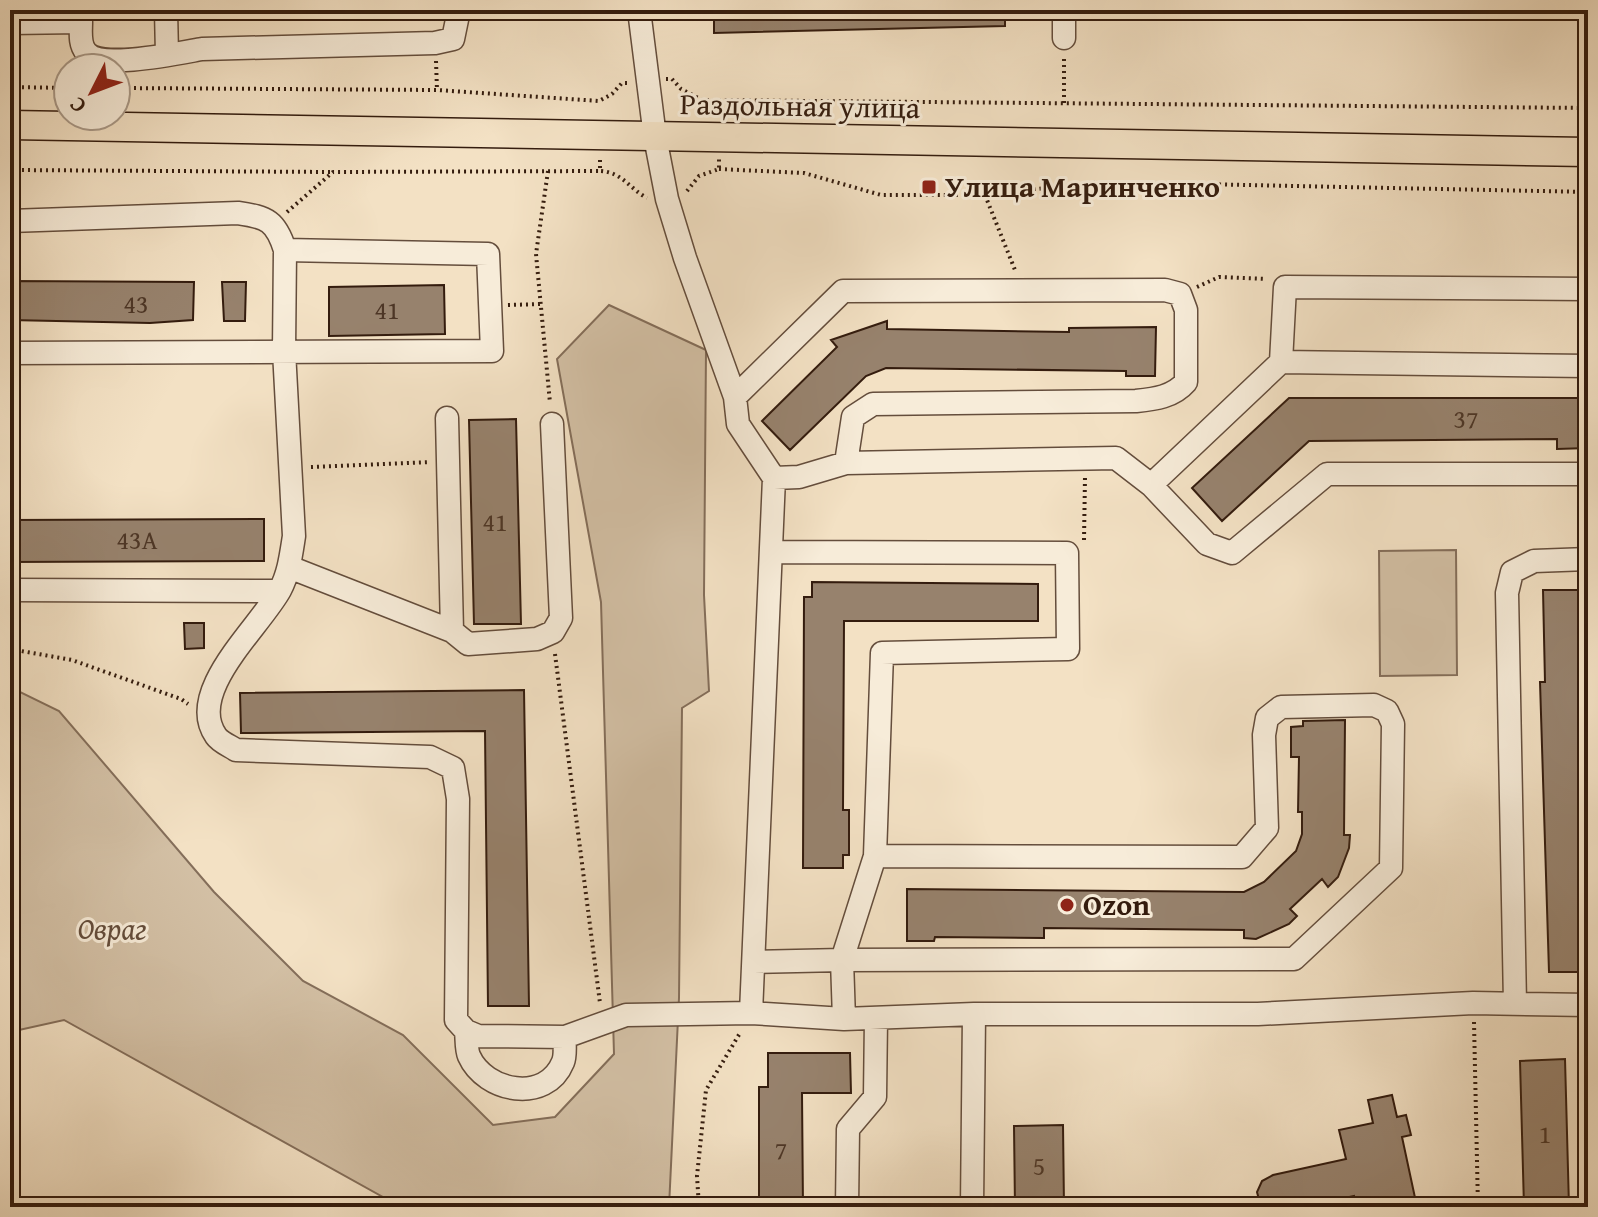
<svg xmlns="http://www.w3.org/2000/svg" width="1598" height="1217" viewBox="0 0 1598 1217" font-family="'Gentium Book Plus',serif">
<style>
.green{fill:#d3c0a5;stroke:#846e5a;stroke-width:2}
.building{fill:#97826d;stroke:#341c0e;stroke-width:2}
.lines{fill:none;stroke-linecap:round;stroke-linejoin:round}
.minor-casing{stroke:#644d3c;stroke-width:25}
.major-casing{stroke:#341c0e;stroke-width:31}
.path{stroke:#341c0e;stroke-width:4;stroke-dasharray:2 4;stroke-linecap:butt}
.minor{stroke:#f7ecd9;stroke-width:22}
.major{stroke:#f3e1c4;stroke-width:28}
.poi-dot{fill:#8f2418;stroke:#f7ecd9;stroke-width:3}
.labels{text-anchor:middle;stroke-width:6;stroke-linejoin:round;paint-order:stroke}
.number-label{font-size:26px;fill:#4d3626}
.street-label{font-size:30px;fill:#341c0e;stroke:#f7ecd9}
.poi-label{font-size:30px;font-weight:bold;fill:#341c0e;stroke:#f7ecd9;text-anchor:start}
.park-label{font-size:30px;font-style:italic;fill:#644d3b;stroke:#f7ecd9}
</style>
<rect width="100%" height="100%" fill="#f3e1c4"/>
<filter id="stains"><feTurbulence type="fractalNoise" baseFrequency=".0025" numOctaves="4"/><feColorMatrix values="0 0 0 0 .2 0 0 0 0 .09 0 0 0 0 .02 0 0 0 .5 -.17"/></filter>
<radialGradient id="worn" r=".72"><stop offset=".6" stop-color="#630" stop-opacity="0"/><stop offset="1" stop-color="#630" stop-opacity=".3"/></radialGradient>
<!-- green -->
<path class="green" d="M609,305L706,350L704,595L709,691L682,708L679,998L669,1207H401L64,1020L10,1032V687L59,711L214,892L303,981L403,1035L493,1125L555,1117L614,1054L601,602L557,359Z
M1456,550L1457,675L1380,676L1379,551Z"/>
<!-- building -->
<path class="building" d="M714,10H1005V26L714,33Z
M10,281L194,282L193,320L150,323L10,320Z
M222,282H246L245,321H224Z
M444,285L445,334L329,336V287Z
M887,321V329L1069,332V328L1156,327L1155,376H1126V371L886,368L866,376L790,450L762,421L837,347L831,340Z
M1289,398H1588V448L1557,449V439L1309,441L1222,521L1192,488Z
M516,419L521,624H474L469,420Z
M264,519V561L10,562V520Z
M812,582L1038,584V621H844L843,810H849V855H843V868H803L804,597H812Z
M1543,590H1588V634H1584L1585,673L1588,672V972H1549L1540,682H1545Z
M184,623H204V648L185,649Z
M524,690L529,1006H488L485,731L241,733L240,693Z
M1345,720L1344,835H1350L1349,848L1338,877L1328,887L1322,879L1290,909L1297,916L1289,924L1256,939L1244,938V930L1044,928V938L935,937L934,941H907V889L1244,892L1264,882L1296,851L1302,834V812H1298L1299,757H1291V727L1303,726V721Z
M768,1053H850L851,1093H802L803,1207H759V1087H768Z
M1565,1059L1569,1207H1524L1520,1061Z
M1392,1095L1397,1117L1406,1115L1411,1135L1402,1137L1417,1207H1356L1354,1196L1303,1207H1261L1257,1192L1262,1181L1273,1175L1346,1159L1339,1130L1373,1123L1368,1100Z
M1063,1125L1064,1207H1015L1014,1126Z"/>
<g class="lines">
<defs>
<path id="minor" d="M166,10L167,55
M639,10L655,137L667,199L685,258L735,397L738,424L774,478L751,1013
M10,23L81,22C81,32 79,44 86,52C100,70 179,53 202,49L435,43L453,39L459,10
M1064,38V10
M10,221L238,213C267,217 276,221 285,250L284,351L294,536C291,555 289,573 280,590C259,628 185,692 216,736C220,742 230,746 236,750L430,757L453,768L458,799L456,1020L466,1031L478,1036L565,1037L626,1015L751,1013L844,1019L974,1014H1258L1473,1003L1588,1005
M10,353L492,351L488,254L285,250
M1281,362L1588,366
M735,397L843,291L1165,290L1180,294L1186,310V382C1173,397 1155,399 1136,401L873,404L853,417L846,463
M447,418L452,631
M774,478L799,477L846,463L1116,458L1151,485L1281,362L1285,287L1588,289
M1151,485L1207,544L1232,553L1327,474H1588
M772,552L1067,553L1068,649L882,653L875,856
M289,567L452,631L468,644L537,639L553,632L561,618L552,424
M10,590L279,591
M754,962L842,960L875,856L1242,857L1267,828L1264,735L1267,718L1281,707L1374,705L1387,711L1393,724L1391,868L1294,959L842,960L844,1019
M1515,1003L1507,593L1512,572L1534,561L1588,559
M466,1031C467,1039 466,1049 469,1056C485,1092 546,1104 563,1062C566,1055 564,1045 565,1037
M847,1207L848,1129L875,1097L876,1018
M972,1207L974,1014"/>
<path id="major" d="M10,125L1588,152"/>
</defs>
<!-- minor casing -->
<use href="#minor" class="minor-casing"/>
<!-- major casing -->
<use href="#major" class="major-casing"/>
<!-- path -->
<path class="path" d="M436,61L437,90
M666,79H672L681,89L702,100L1588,108
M10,87L68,88
M116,88L437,90L599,101L612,94L622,83H629
M1064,103V57
M600,160V171C622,172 630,189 647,198
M719,169L804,173L881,195H985L1099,182L1588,192
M10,170L332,172
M548,171L536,254L550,403
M687,191L699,176L719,169V158
M985,195L1015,270
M287,212L333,172L600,171
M1197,287L1219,277L1266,279
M508,305L541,304
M311,467L430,462
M1084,540L1085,477
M10,649L72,660L181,699L188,704
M555,654L600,1003
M1474,1022L1478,1207
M699,1207L697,1176L706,1090L740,1033"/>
<!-- minor -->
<use href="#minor" class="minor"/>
<!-- major -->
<use href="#major" class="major"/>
</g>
<!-- markers -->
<g class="poi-dot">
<rect x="921" y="179" width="16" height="16" rx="4"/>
<circle cx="1067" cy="905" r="8"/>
</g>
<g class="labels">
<!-- number labels -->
<g class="number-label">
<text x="136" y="313">43</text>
<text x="387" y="319">41</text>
<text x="1466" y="428">37</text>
<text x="495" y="531">41</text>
<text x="137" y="549">43А</text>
<text x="1545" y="1143">1</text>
<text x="781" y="1159">7</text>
<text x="1039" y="1175">5</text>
</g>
<!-- street labels -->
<g class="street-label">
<text transform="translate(800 106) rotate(1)" y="10">Раздольная улица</text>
</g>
<!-- poi labels -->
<g class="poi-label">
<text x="945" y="197">Улица Маринченко</text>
<text x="1083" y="915">Ozon</text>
</g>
<!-- park labels -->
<g class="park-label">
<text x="112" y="939">Овраг</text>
</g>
</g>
<!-- margin -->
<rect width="1598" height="1217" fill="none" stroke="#f3e1c4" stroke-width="40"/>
<rect x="12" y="12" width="1574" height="1193" fill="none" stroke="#341c0e" stroke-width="4"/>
<rect x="20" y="20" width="1558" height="1177" fill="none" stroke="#341c0e" stroke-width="2"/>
<!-- north arrow -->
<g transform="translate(92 92) rotate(228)"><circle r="38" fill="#f7ecd9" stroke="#a99988" stroke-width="2"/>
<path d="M0-6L14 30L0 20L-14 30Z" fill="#8f2418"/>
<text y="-12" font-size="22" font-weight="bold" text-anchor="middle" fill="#341c0e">С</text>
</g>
<rect width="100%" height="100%" filter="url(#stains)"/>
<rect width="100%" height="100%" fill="url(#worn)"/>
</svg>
